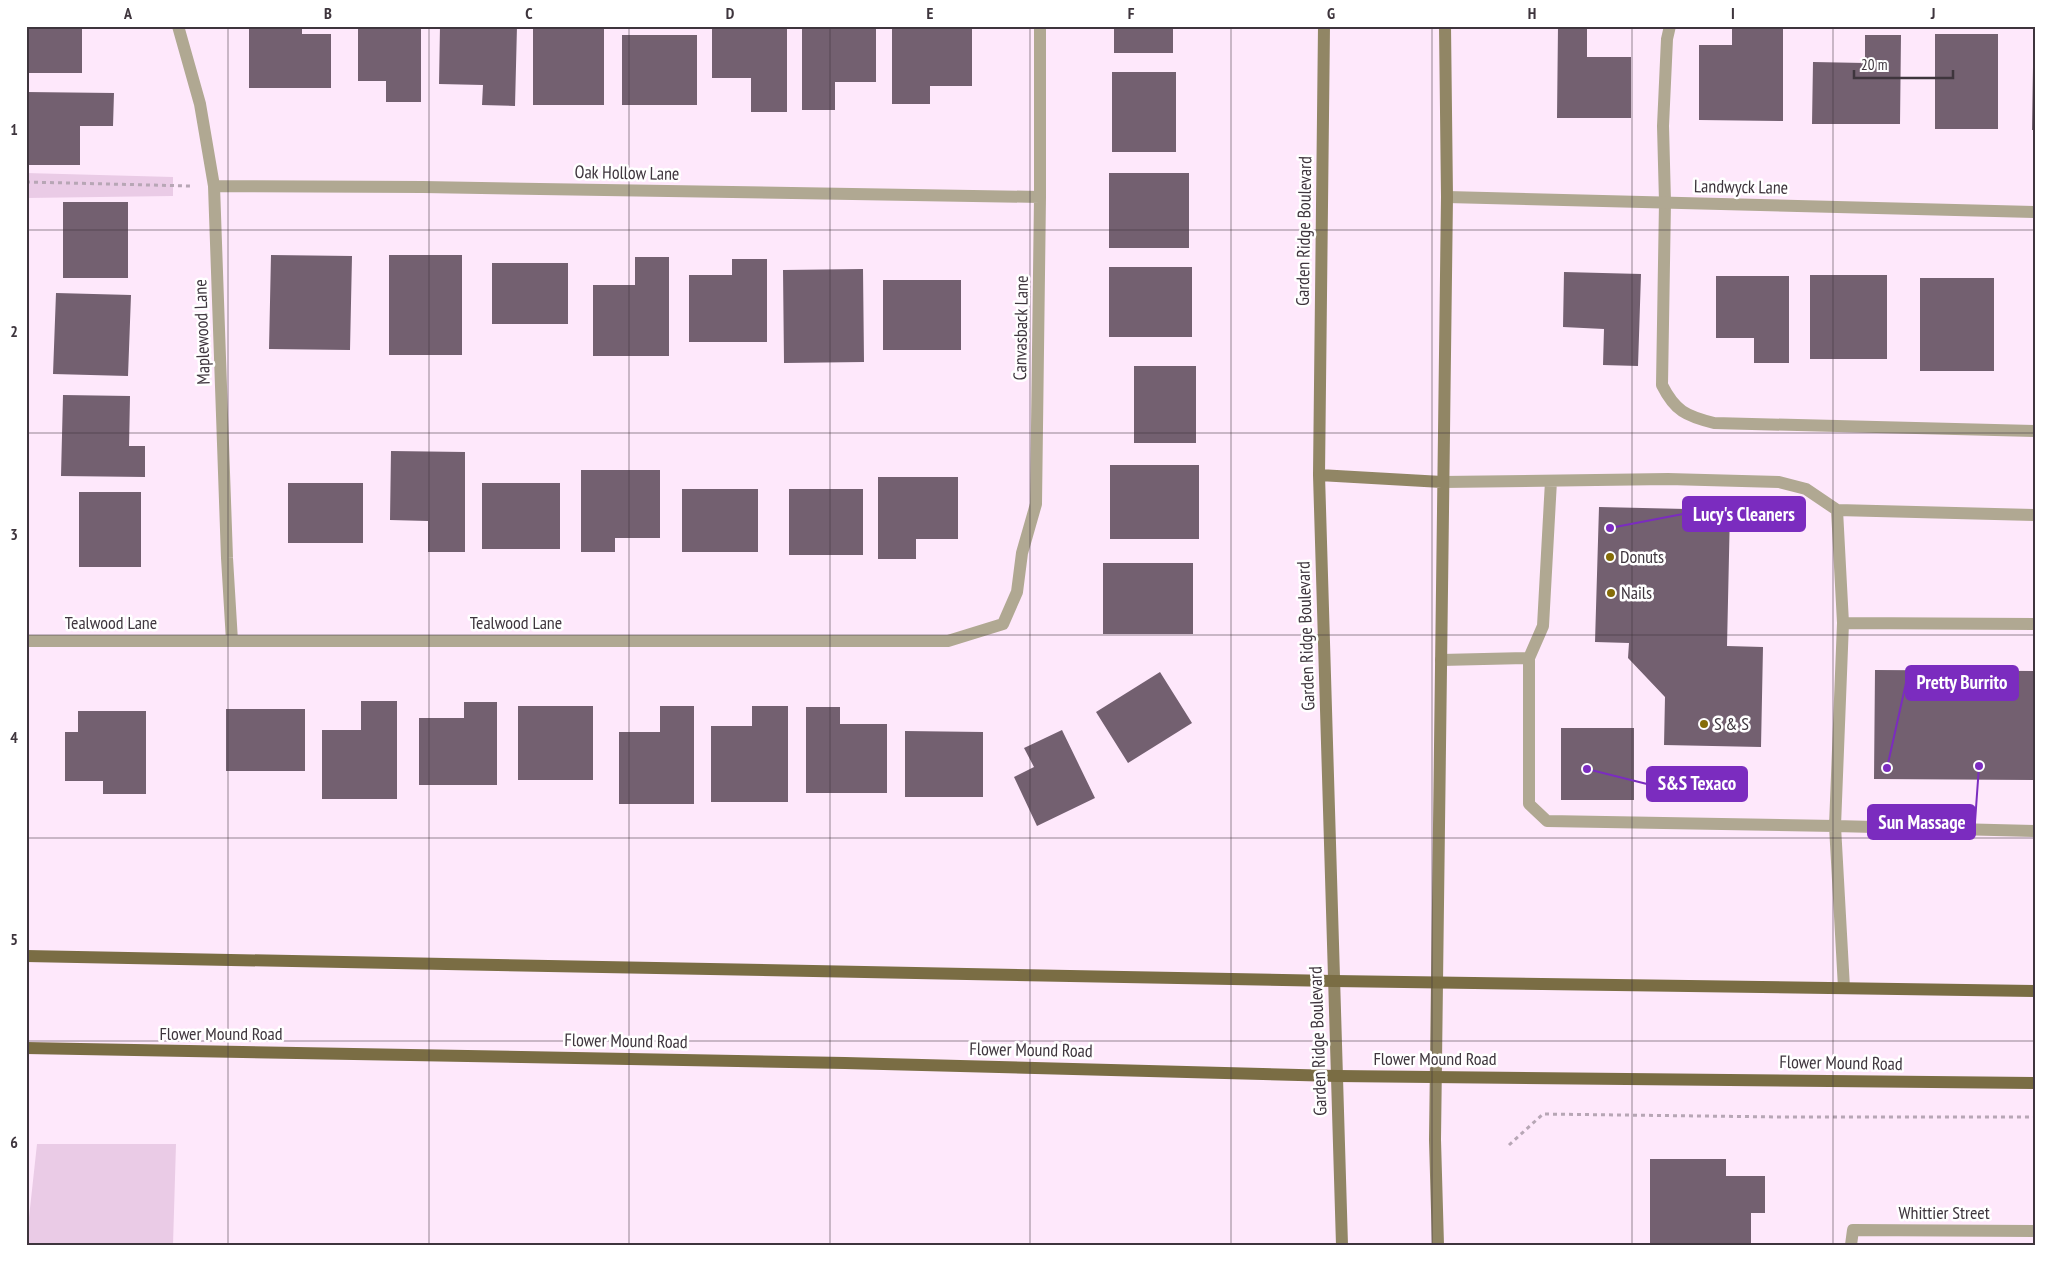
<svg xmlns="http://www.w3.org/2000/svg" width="2061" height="1271" viewBox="0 0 2061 1271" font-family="'PT Sans Narrow',sans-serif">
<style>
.green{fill:#eacbe6}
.building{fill:#736070}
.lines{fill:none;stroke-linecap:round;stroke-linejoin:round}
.path{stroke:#b7a6b5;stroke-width:3;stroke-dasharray:4 4;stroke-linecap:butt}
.service{stroke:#b0a892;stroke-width:12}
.minor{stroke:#b0a892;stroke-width:12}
.secondary{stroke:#918665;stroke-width:12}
.primary{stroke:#7a6d44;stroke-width:12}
.grid{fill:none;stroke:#3e353d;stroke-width:1;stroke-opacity:0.55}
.poi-dot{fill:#856c08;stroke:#fff;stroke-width:2}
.labels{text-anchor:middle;stroke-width:5;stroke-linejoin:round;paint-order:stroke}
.street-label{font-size:18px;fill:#3e353d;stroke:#fff}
.poi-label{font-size:18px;fill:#3e353d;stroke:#fff;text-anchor:start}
.leader{fill:none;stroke:#7b2cbf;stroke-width:2}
.callout-dot{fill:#7b2cbf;stroke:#fff;stroke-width:2}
.callout{fill:#7b2cbf;stroke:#7b2cbf;stroke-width:2}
.callout-label{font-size:19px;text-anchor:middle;font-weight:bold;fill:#fff}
.neatline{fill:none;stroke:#3e353d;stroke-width:2}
.grid-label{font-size:16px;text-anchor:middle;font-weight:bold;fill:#3e353d}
</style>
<rect width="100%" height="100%" fill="#fee8fb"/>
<!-- green -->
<path class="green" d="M26,173L173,177V196L26,198Z
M37,1144H176L173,1245H26Z"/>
<!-- building -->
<path class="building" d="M26,26H82V73H26Z
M249,26H302V34H331V88H249Z
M358,26H421V102H386V81H358Z
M440,26H517L515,106L482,105L483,85L439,84Z
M533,26H604V105H533Z
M712,26H787V112H751V78H712Z
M802,26H876V82H835V110H802Z
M892,26H972V86H930V104H892Z
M1114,26H1173V53H1114Z
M1558,26H1587V57H1631V118H1557Z
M1732,26H1783V121L1699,120V45H1732Z
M1935,34H1998V129H1935Z
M622,35H697V105H622Z
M1865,35H1901L1900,124H1812L1813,62L1865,63Z
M2033,67H2035V130H2032Z
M1112,72H1176V152H1112Z
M26,92L114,93L113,126H80V165H26Z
M1109,173H1189V248H1109Z
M63,202H128V278H63Z
M271,255L352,256L350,350L269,349Z
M389,255H462V355H389Z
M635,257H669V356H593V285H635Z
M732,259H767V342H689V275H732Z
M492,263H568V324H492Z
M1109,267H1192V337H1109Z
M863,269L864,362L784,363L783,270Z
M1564,272L1641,274L1638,366L1603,365L1604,329L1563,327Z
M1810,275H1887V359H1810Z
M1716,276H1789V363H1754V338H1716Z
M1920,278H1994V371H1920Z
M883,280H961V350H883Z
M2033,283H2035V375H2033Z
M56,293L131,295L128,376L53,374Z
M1134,366H1196V443H1134Z
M63,395L130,396L129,446H145V477L61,476Z
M391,451L465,452V552H428V521L390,520Z
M1110,465H1199V539H1110Z
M581,470H660V538H615V552H581Z
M878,477H958V539H916V559H878Z
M288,483H363V543H288Z
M482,483H560V549H482Z
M682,489H758V552H682Z
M789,489H863V555H789Z
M79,492H141V567H79Z
M1599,507L1730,510L1727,646L1763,647L1761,747L1664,745L1665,697L1628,658L1629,643L1595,642Z
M1103,563H1193V634H1103Z
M1875,670L2035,671V780L1874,779Z
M1160,672L1192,723L1128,763L1096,712Z
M361,701H397V799H322V730H361Z
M464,702H497V785H419V718H464Z
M518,706H593V780H518Z
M660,706H694V804H619V732H660Z
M752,706H788V802H711V726H752Z
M806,707H840V724H887V793H806Z
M226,709H305V771H226Z
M78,711H146V794H103V781H65V732H78Z
M1561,728H1634V800H1561Z
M1062,730L1095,798L1037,826L1014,777L1034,767L1024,748Z
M905,731L983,732V797H905Z
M1650,1159H1726V1176H1765V1213H1751V1245H1650Z"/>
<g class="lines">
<!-- path -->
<path class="path" d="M26,182L191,186
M1509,1145L1543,1114L1779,1117H2035"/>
<!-- service -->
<path class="service" d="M1670,26L1667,39L1663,126L1665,202L1662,385C1675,411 1686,416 1714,423L2035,431
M1442,482L1668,479L1779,482L1806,489L1837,510L1843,623L1835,826L2035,831
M1837,510L2035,515
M1843,623L2035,624
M1529,658L1543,626L1551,481
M1441,660L1529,658V804L1547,821L1835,826L1844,988"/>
<!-- minor -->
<path class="minor" d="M178,26L200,104L214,186L227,558L232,641
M214,186L423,187L1040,197
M1447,197L2035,212
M26,641H948L1003,624L1017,592L1022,553L1036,504L1040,197V26
M1851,1245L1853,1230L2035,1231"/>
<!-- secondary -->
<path class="secondary" d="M1324,26L1319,475L1342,1245
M1319,475L1442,482
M1438,1245L1435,1140L1447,197L1445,26"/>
<!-- primary -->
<path class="primary" d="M26,956L1334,981L2035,991
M26,1048L845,1063L1337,1076L2035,1083"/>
</g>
<!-- grid -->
<path class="grid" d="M228,26V1245M429,26V1245M629,26V1245M830,26V1245M1030,26V1245M1231,26V1245M1432,26V1245M1632,26V1245M1833,26V1245M26,230H2035M26,433H2035M26,635H2035M26,838H2035M26,1041H2035"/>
<!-- markers -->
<g class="poi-dot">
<circle cx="1610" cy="557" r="5"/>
<circle cx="1611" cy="593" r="5"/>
<circle cx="1704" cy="724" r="5"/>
</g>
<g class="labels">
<!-- street labels -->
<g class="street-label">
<text transform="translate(627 173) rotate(1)" y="6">Oak Hollow Lane</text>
<text transform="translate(1741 187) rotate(1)" y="6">Landwyck Lane</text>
<text transform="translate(1304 231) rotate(-89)" y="6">Garden Ridge Boulevard</text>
<text transform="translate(1021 328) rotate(-89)" y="6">Canvasback Lane</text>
<text transform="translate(202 332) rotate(-92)" y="6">Maplewood Lane</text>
<text x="111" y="629">Tealwood Lane</text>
<text x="516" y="629">Tealwood Lane</text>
<text transform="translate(1306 636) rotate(-92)" y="6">Garden Ridge Boulevard</text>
<text x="221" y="1040">Flower Mound Road</text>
<text transform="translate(626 1041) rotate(1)" y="6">Flower Mound Road</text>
<text transform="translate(1318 1041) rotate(-92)" y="6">Garden Ridge Boulevard</text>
<text transform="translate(1031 1050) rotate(1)" y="6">Flower Mound Road</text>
<text x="1435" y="1065">Flower Mound Road</text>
<text transform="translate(1841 1063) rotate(1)" y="6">Flower Mound Road</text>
<text x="1944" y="1219">Whittier Street</text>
</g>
<!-- poi labels -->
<g class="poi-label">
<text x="1620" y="563">Donuts</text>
<text x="1621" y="599">Nails</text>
<text x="1714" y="730">S &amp; S</text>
</g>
</g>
<!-- callouts -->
<path class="leader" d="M1610 528L1683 514M1887 768L1906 683M1587 769L1647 784M1979 766L1975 822"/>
<g class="callout-dot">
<circle cx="1610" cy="528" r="5"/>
<circle cx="1887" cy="768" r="5"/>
<circle cx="1587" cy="769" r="5"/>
<circle cx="1979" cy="766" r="5"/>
</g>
<g class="callout">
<rect x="1683" y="497" width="122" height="34" rx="5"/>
<rect x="1906" y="666" width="112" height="34" rx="5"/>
<rect x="1647" y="767" width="100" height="34" rx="5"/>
<rect x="1868" y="805" width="107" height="34" rx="5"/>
</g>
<g class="callout-label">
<text x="1744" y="521">Lucy's Cleaners</text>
<text x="1962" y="689">Pretty Burrito</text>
<text x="1697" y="790">S&amp;S Texaco</text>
<text x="1922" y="829">Sun Massage</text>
</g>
<!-- border -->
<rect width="2061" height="1271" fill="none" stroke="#ffffff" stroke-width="55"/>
<!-- scale -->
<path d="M1854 70v8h99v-8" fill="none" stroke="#3e353d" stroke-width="2.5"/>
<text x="1861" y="70" font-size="15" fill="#3e353d" stroke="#ffffff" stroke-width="4" paint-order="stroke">20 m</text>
<rect x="28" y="28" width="2006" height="1216" class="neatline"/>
<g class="grid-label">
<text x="128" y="19">A</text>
<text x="328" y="19">B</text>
<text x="529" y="19">C</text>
<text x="730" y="19">D</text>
<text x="930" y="19">E</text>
<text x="1131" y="19">F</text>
<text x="1331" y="19">G</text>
<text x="1532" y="19">H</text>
<text x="1733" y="19">I</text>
<text x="1933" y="19">J</text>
<text x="14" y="135">1</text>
<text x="14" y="337">2</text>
<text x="14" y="540">3</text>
<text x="14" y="743">4</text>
<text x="14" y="945">5</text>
<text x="14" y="1148">6</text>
</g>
</svg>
